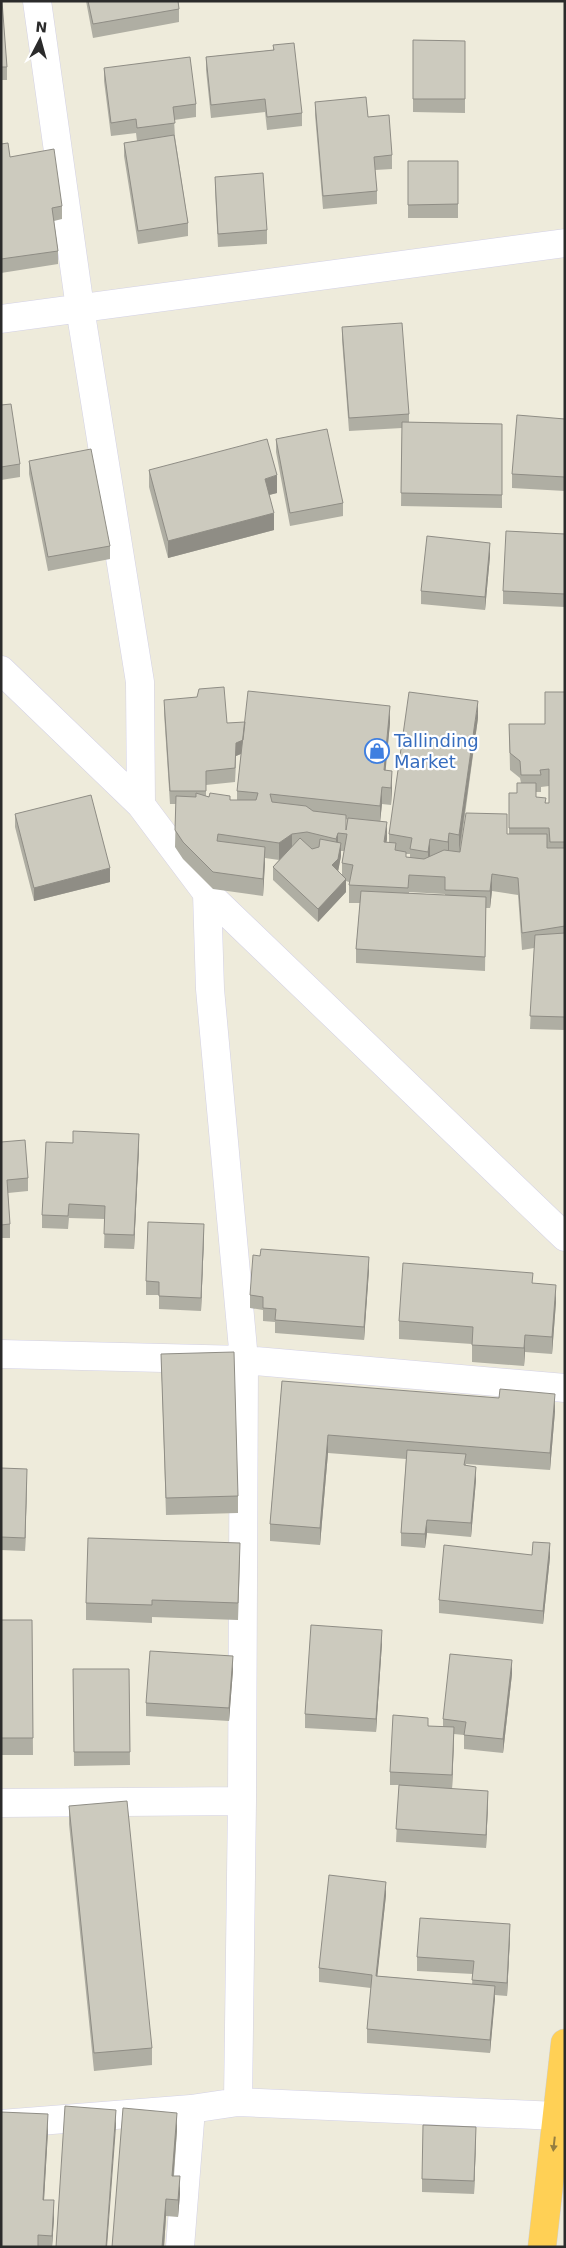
<svg xmlns="http://www.w3.org/2000/svg" width="566" height="2248" viewBox="0 0 566 2248" font-family="'DejaVu Sans',sans-serif">
<style>
.lines{fill:none;stroke-linecap:round;stroke-linejoin:round}
.minor-casing{stroke:#d3d1e5;stroke-width:29}
.highway-casing{stroke:#d0d0d0;stroke-width:29}
.minor{stroke:#fff;stroke-width:28}
.highway{stroke:#ffd055;stroke-width:28}
.wall{fill:#afaea3;fill-rule:evenodd}
.shaded-wall{fill:#8f8d85}
.building{fill:#cccabe;stroke:#8f8d85}
.oneway{fill:#957e40}
.labels{text-anchor:middle;stroke-width:4.5;stroke-linejoin:round;paint-order:stroke}
.shop-label{font-size:18px;fill:#366cbe;stroke:#fff;text-anchor:start}
</style>
<rect width="100%" height="100%" fill="#eeebdb"/>
<g class="lines">
<defs>
<path id="minor" d="M37,1L80,308L140,682L141,805
M1,319L565,243
M1,670L141,805L207,893L565,1237
M207,893L210,989L244,1360L242,1801L238,2102
M1,1354L244,1360L565,1388
M1,1803L242,1801
M1,2124L191,2109L238,2102L557,2116
M180,2247L191,2109"/>
<path id="highway" d="M542,2247L565,2043"/>
</defs>
<!-- minor casing -->
<use href="#minor" class="minor-casing"/>
<!-- highway casing -->
<use href="#highway" class="highway-casing"/>
<!-- minor -->
<use href="#minor" class="minor"/>
<!-- highway -->
<use href="#highway" class="highway"/>
</g>
<!-- wall -->
<path class="wall" d="M1,1L7,67V80H1Z
M86,1H178L179,9V22L93,38Z
M413,40L465,41V113L413,112Z
M273,45L302,113V126L267,130L265,112L211,118L206,70V57L273,50Z
M104,68L196,104V117L174,120L175,137L188,223V236L138,244L124,156V143L137,141L136,133L111,136L104,81Z
M315,102L368,117L392,155V169L375,170L377,191V204L323,209L315,115Z
M1,144L10,157L62,206V219L54,221L58,251V264L1,273Z
M408,161H458V218H408Z
M215,177L267,230V244L218,247L215,190Z
M342,327L409,414V422L502,424V508L401,506L402,428L349,431L342,340Z
M1,405L20,464V477L1,480Z
M565,419V491L512,488V474Z
M276,439L343,503V516L290,526L276,452Z
M29,461L110,546V559L48,571L29,474Z
M149,470L277,493L269,495L274,530L168,558L149,487Z
M565,534V607L503,604V591Z
M490,556L485,610L421,604V591Z
M565,692V1030L530,1029L534,948L522,950L518,895L492,891L490,908H486L485,971L356,963V949L360,903H349V882L346,881V892L318,922L273,880V867L279,860L265,858L263,896L213,889L183,859L175,847L176,804H170L164,713V700L227,723H390L385,771L392,788L391,805L382,804L380,821L387,839L386,842L389,843V834L478,718L460,852L507,834H509V793H517L521,783L520,778L510,770L509,724H545ZM241,754L237,791V800H230L206,796V785L235,782L236,756ZM549,786V803H546L536,797V792H541V787ZM346,819L348,820L346,830ZM341,851H344L342,863V875L338,871L341,856ZM406,854H410V857H406ZM409,892L445,894V895L409,893Z
M15,814L110,882L34,901L15,827Z
M1,1142L28,1178V1191L8,1193L10,1224V1238H1Z
M139,1148L134,1249L104,1248L105,1219L69,1218L68,1229L42,1228V1215Z
M204,1237L201,1311L159,1309V1295H146V1281Z
M260,1256L369,1270L364,1340L275,1333V1322L263,1321V1310L250,1308V1295Z
M533,1283L556,1302L552,1354L525,1352L524,1366L472,1362V1344L399,1339V1321Z
M161,1354L238,1496V1513L166,1515Z
M282,1381L555,1411L550,1470L466,1464V1466L476,1480L471,1537L427,1533L425,1548L401,1546V1533L406,1459L328,1453L320,1545L270,1541V1524Z
M1,1468L27,1482L25,1551L1,1550Z
M532,1555L550,1557L543,1624L439,1613V1600Z
M240,1560L238,1620L152,1617V1623L86,1620V1603Z
M1,1620H32L33,1755H1Z
M382,1643L376,1732L305,1728V1714Z
M73,1669H129L130,1765L74,1766Z
M233,1670L229,1721L146,1716V1703Z
M512,1674L503,1753L464,1749V1735L454,1734L452,1789L488,1804L486,1848L396,1842L399,1785H390V1772L428,1726L443,1727V1719Z
M69,1806L152,2048V2065L94,2071L69,1824Z
M386,1895L377,1976L472,1984L473,1974L417,1971V1957L510,1937L507,1996L495,1995L490,2053L367,2043V2029L371,1988L319,1982V1968Z
M177,2130L174,2176L180,2194L178,2217L166,2216L164,2247H112Z
M48,2131L44,2200L54,2218L52,2247H1Z
M476,2140L474,2194L422,2192V2179Z"/>
<!-- shaded-wall -->
<path class="shaded-wall" d="M277,475V493L265,496V479Z
M274,513V530L168,558V541Z
M490,543V556L485,610V597Z
M478,701V718L459,852V835Z
M390,706V723L384,788V770Z
M243,740V753L236,756L235,782L236,743Z
M392,771V788L391,805V788Z
M382,787V804L380,823V806Z
M387,822V839L384,859V842Z
M338,833V850L336,856V839Z
M449,833V850L448,859V842Z
M292,834V851L279,860V843Z
M430,839V857L428,869V852Z
M341,843V856L338,872L332,865Z
M265,847V864L263,896V879Z
M110,868V882L34,901V888Z
M492,874V891L490,908V891Z
M346,879V892L318,922V909Z
M139,1134V1148L134,1249V1235Z
M204,1224V1237L201,1311V1298Z
M369,1257V1270L364,1340V1327Z
M556,1285V1302L552,1354V1337Z
M525,1335V1352L524,1366V1348Z
M555,1394V1411L550,1470V1453Z
M328,1435V1453L320,1545V1528Z
M476,1467V1480L471,1537V1523Z
M27,1469V1482L25,1551V1538Z
M427,1520V1533L425,1548V1534Z
M550,1543V1557L543,1624V1611Z
M382,1630V1643L376,1732V1719Z
M233,1656V1670L229,1721V1708Z
M512,1660V1674L503,1753V1739Z
M454,1727V1741L452,1789V1775Z
M488,1791V1804L486,1848V1835Z
M386,1882V1895L376,1989V1976Z
M510,1924V1937L507,1996V1983Z
M495,1986V1999L490,2053V2040Z
M116,2110V2127L107,2247H106Z
M177,2113V2130L172,2193V2176Z
M48,2114V2131L43,2217V2200Z
M476,2127V2140L474,2194V2181Z
M180,2176V2194L178,2217V2200Z
M166,2199V2216L164,2247H162Z
M54,2200V2218L52,2247V2236Z"/>
<!-- building -->
<path class="building" d="M1,1H2L7,67H1Z
M88,1H178L179,9L93,24Z
M413,40L465,41V99H413Z
M294,43L302,113L267,117L265,99L211,105L206,57L274,50L273,45Z
M190,57L196,104L173,107L175,123L137,128L136,119L111,123L104,68Z
M366,97L368,117L389,115L392,155L374,157L377,191L323,196L315,102Z
M174,135L188,223L138,231L124,143Z
M8,143L10,157L54,149L62,206L52,208L58,251L1,259V144Z
M408,161H458V204L408,205Z
M263,173L267,230L218,234L215,177Z
M402,323L409,414L349,418L342,327Z
M11,404L20,464L1,467V405Z
M517,415L565,419V477L512,474Z
M402,422L502,424V495L401,493Z
M327,429L343,503L290,513L276,439Z
M267,439L277,475L265,479L274,513L168,541L149,470Z
M91,449L110,546L48,557L29,461Z
M506,531L565,534V594L503,591Z
M427,536L490,543L485,597L421,591Z
M224,687L227,723L245,722L243,740L236,743L235,768L206,771V791H170L164,700L197,697L199,689Z
M248,691L390,706L384,770L392,771L391,788L382,787L380,806L270,794L272,802L306,806L313,811L346,815V830L348,818L387,822L384,842L396,843L395,850L406,852V857L424,859L444,850L460,852L466,813L507,814V834H547V848H565V926L522,933L518,878L492,874L490,891L445,890V877L409,875L408,888L349,885L353,865L342,863L347,834L338,833L336,839L307,832L292,834L279,843L218,834L217,841L265,847L263,879L213,872L183,842L175,830L176,796L196,797V793L209,797L210,793L230,796V800H256L258,793L237,791Z
M409,692L478,701L459,835L449,833L448,842L430,839L428,852L410,849L412,838L389,834Z
M545,692H565V842H550L549,828H509V793H517V783H536V797L546,798L545,803H549V769L540,770L541,775H521L520,761L510,753L509,724H545Z
M91,795L110,868L34,888L15,814Z
M300,838L312,849L319,847L320,839L341,843L338,859L332,865L346,879L318,909L273,867Z
M361,891L486,897L485,957L356,949Z
M565,933V1017L530,1016L535,935Z
M73,1131L139,1134L134,1235L104,1234L105,1206L69,1204L68,1216L42,1215L46,1142L73,1143Z
M25,1140L28,1178L7,1180L10,1224L1,1225V1142Z
M148,1222L204,1224L201,1298L159,1296V1282L146,1281Z
M261,1249L369,1257L364,1327L275,1320L276,1309L263,1308V1297L250,1295L253,1255L260,1256Z
M403,1263L533,1273L532,1283L556,1285L552,1337L525,1335L524,1348L472,1345L473,1327L399,1321Z
M234,1352L238,1496L166,1498L161,1354Z
M282,1381L499,1398L500,1389L555,1394L550,1453L328,1435L320,1528L270,1524Z
M407,1450L466,1454L464,1465L476,1467L471,1523L427,1520L425,1534L401,1533Z
M1,1468L27,1469L25,1538L1,1537Z
M88,1538L240,1543L238,1603L152,1600V1605L86,1603Z
M533,1542L550,1543L543,1611L439,1600L444,1545L532,1555Z
M1,1620H32L33,1738H1Z
M311,1625L382,1630L376,1719L305,1714Z
M150,1651L233,1656L229,1708L146,1703Z
M450,1654L512,1660L503,1739L464,1735L466,1722L443,1719Z
M73,1669H129L130,1752H74Z
M393,1715L428,1718V1726L454,1727L452,1775L390,1772Z
M399,1785L488,1791L486,1835L396,1829Z
M127,1801L152,2048L94,2053L69,1806Z
M329,1875L386,1882L376,1976L495,1986L490,2040L367,2029L372,1975L319,1968Z
M420,1918L510,1924L507,1983L472,1980L474,1961L417,1957Z
M65,2106L116,2110L106,2247H56Z
M123,2108L177,2113L172,2176H180L178,2200L166,2199L162,2247H112Z
M1,2112L48,2114L43,2200H54L52,2236L38,2235V2247H1Z
M423,2125L476,2127L474,2181L422,2179Z"/>
<!-- one-way arrows -->
<defs><path id="oneway-solid" d="M-6-.8H1V-3.2L6.5 0L1 3.2V.8H-6Z" transform="scale(1.25)"/></defs>
<use class="oneway" href="#oneway-solid" transform="translate(554 2144) rotate(96)"/>
<!-- icons -->
<defs>
<symbol id="shop-ring" viewBox="-11 -11 22 22"><circle r="9.5" fill="#fff" stroke="#3f7fe0" stroke-width="1.5"/><path d="M-5-2.5h2.3a2.7 3.5 0 0 1 5.4 0H5L5.5 6h-11ZM-1.5-2.5h3a1.5 2.3 0 0 0-3 0Z" fill="#3f7fe0"/></symbol>
</defs>
<g fill-rule="evenodd">
<use href="#shop-ring" x="363" y="737" width="28" height="28"/>
</g>
<g class="labels">
<!-- shop labels -->
<g class="shop-label">
<text x="394" y="747">Tallinding<tspan x="394" dy="21">Market</tspan></text>
</g>
</g>
<!-- border -->
<rect width="566" height="2248" fill="none" stroke="#2b2b2b" stroke-width="5"/>
<!-- north arrow -->
<g transform="translate(40 40) rotate(6)" stroke="#ffffff" stroke-width="4" paint-order="stroke">
<path d="M0-4L9 19L0 12L-9 19Z" fill="#2b2b2b"/>
<text y="-8" font-size="14" font-weight="bold" text-anchor="middle" fill="#2b2b2b">N</text>
</g>
</svg>
